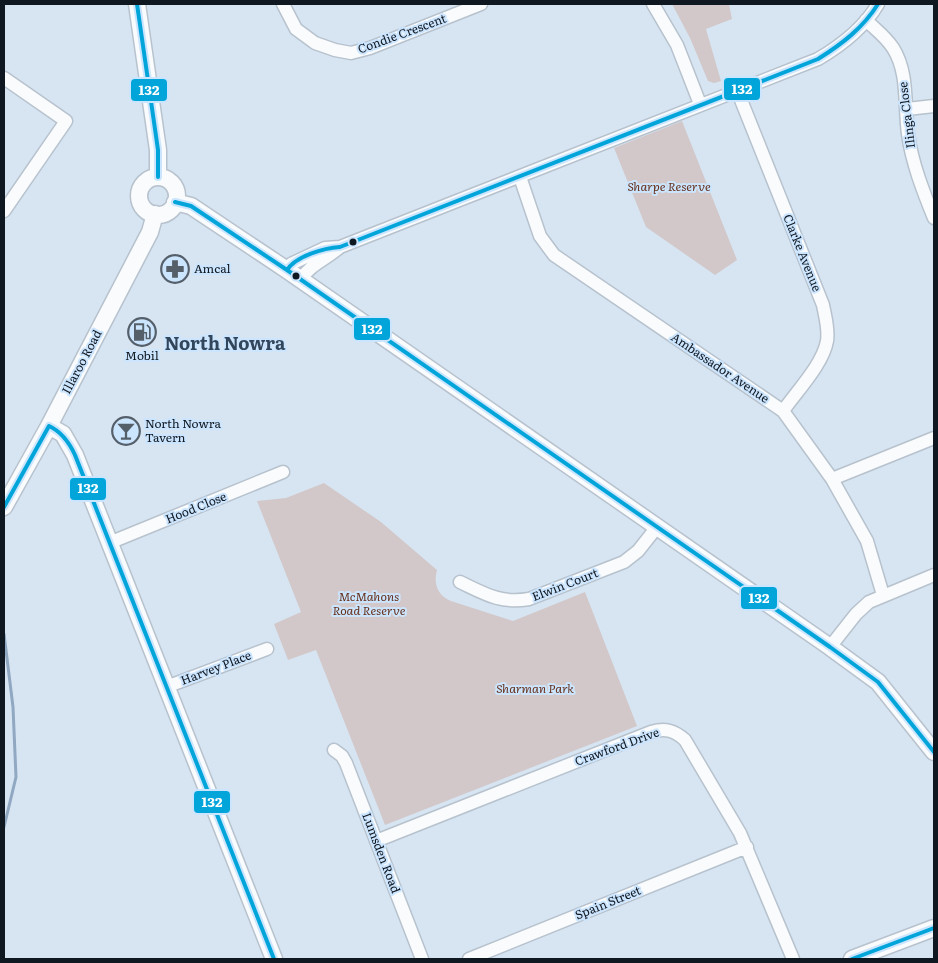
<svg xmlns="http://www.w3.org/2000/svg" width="938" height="963" viewBox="0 0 938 963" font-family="Literata,serif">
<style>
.green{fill:#d2c8c9}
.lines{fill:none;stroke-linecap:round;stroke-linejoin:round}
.stream{stroke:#90a8c1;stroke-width:3}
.street-casing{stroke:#b7c2cd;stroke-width:15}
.secondary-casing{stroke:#b7c2cd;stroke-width:19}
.street{stroke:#f9fbfd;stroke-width:12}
.secondary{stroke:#f9fbfd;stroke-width:16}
.bus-1-casing{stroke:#cce5fe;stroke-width:8}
.bus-1{stroke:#02a5da;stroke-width:4}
.bus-dot{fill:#0f1720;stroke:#cce5fe;stroke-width:2}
.labels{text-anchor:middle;stroke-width:4;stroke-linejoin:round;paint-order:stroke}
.street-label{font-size:12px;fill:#0f1720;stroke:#cce5fe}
.park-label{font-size:12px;font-style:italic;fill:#66301b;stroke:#cce5fe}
.poi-label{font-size:12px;fill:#0f1720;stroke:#cce5fe;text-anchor:start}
.district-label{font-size:18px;font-weight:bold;fill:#32465b;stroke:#cce5fe}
.line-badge{stroke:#cce5fe;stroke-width:2}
.badge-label{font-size:14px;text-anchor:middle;font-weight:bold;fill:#fff}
</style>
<rect width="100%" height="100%" fill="#d7e5f3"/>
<!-- green -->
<path class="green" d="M672,4H729L732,19L706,29L721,81L714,83L708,81L690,38Z
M682,121L737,260L715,275L646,227L614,148Z
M324,483L381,522L437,570C433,584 438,596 451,601L513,621L585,592L637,726L385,825L316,650L288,660L274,624L301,612L257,501L286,498Z"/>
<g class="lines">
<!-- stream -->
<path class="stream" d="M4,634L13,707L16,777L4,827"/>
<defs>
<path id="street" d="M283,4L296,29L315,43L335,50L351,53L370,48L481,4
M653,4L677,45L700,104
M866,20C875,29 886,37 893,48C909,73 904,106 908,134C912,163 923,191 934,218
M4,78L66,121L4,211
M737,90L823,305C825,316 829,329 827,341C823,364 797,391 783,411
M907,109L934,106
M520,177L540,236L554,255L783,411L832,479L867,541L883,595
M287,270L291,264L325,248L340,247
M300,280C312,263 325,260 340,247L818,59C842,45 864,28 878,4
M832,479L934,438
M109,543L283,472
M460,582C485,594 501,604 529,599L624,562L638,551L657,527
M830,647L856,614L869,602L934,575
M166,687L267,649
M334,750L342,756L346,763L422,959
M376,841L651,732C665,728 674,730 685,740L740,833L793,959
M469,959L747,847"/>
<path id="secondary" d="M137,4L158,150V177
M139 196a19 19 0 1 1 38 0a19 19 0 1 1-38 0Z
M175,202L191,206L287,270L830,647L878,682L934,752
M49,426L63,434L75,455L274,959
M4,507L49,426L150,232L155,214
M852,959L934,928"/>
</defs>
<!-- street casing -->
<use href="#street" class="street-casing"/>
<!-- secondary casing -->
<use href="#secondary" class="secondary-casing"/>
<!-- street -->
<use href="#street" class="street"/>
<!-- secondary -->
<use href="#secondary" class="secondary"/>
<defs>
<path id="bus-1" d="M137,4L158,150V177
M175,202L191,206L287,270L830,647L878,682L934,752
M287,270C296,256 324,248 340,247L818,59C842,44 863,28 878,4
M4,507L49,426C62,432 69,442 75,455L274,959
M852,959L934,928"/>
</defs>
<!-- bus-1 casing -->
<use href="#bus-1" class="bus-1-casing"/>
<!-- bus-1 -->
<use href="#bus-1" class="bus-1"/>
</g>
<!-- icons -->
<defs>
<symbol id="pharmacy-ring" viewBox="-11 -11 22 22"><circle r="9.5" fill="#cce5fe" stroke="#555f6a" stroke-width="1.5"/><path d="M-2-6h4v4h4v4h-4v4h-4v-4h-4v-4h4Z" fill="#555f6a"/></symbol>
<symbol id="fuel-ring" viewBox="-11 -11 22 22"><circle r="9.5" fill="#cce5fe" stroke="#555f6a" stroke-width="1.5"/><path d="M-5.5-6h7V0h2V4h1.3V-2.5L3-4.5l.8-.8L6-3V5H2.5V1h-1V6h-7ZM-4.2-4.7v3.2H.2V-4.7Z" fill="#555f6a"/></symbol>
<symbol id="bar-ring" viewBox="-11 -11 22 22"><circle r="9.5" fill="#cce5fe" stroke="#555f6a" stroke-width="1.5"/><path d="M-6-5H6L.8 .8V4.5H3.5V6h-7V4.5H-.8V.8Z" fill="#555f6a"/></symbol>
</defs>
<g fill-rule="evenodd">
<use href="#pharmacy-ring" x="159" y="253" width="32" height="32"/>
<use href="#fuel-ring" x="126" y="316" width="32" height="32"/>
<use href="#bar-ring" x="110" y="415" width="32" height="32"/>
</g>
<!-- markers -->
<g class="bus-dot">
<circle cx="353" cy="242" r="4.5"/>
<circle cx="296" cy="276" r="4.5"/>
</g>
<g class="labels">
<!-- street labels -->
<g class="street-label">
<text transform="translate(402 34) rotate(-20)" y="4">Condie Crescent</text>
<text transform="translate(907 115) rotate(-97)" y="4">Ilinga Close</text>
<text transform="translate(802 253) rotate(68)" y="4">Clarke Avenue</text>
<text transform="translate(82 362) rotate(-62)" y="4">Illaroo Road</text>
<text transform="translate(720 368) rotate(34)" y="4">Ambassador Avenue</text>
<text transform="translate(196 508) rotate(-22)" y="4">Hood Close</text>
<text transform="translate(565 585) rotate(-21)" y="4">Elwin Court</text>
<text transform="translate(216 668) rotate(-21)" y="4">Harvey Place</text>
<text transform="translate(617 747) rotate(-20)" y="4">Crawford Drive</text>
<text transform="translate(381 853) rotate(69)" y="4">Lumsden Road</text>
<text transform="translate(608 903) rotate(-22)" y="4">Spain Street</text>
</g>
<!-- park labels -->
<g class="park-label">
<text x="669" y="191">Sharpe Reserve</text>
<text x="369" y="601">McMahons<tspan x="369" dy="14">Road Reserve</tspan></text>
<text x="535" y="693">Sharman Park</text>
</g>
<!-- poi labels -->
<g class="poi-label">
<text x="194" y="273">Amcal</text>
<text x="142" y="360" text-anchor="middle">Mobil</text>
<text x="145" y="428">North Nowra<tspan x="145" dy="14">Tavern</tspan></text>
</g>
<!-- district labels -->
<g class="district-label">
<text x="225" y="350">North Nowra</text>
</g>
</g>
<g class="line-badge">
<rect x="723" y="77" width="38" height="24" rx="5" fill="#02a5da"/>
<rect x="130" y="78" width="38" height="24" rx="5" fill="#02a5da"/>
<rect x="353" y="317" width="38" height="24" rx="5" fill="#02a5da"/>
<rect x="69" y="477" width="38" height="24" rx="5" fill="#02a5da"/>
<rect x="740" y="586" width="38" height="24" rx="5" fill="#02a5da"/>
<rect x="193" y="790" width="38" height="24" rx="5" fill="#02a5da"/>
</g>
<g class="badge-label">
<text x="742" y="94">132</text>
<text x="149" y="95">132</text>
<text x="372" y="334">132</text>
<text x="88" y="493">132</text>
<text x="759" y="603">132</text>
<text x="212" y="807">132</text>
</g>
<!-- border -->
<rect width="938" height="963" fill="none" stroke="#0f1720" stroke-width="10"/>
</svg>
